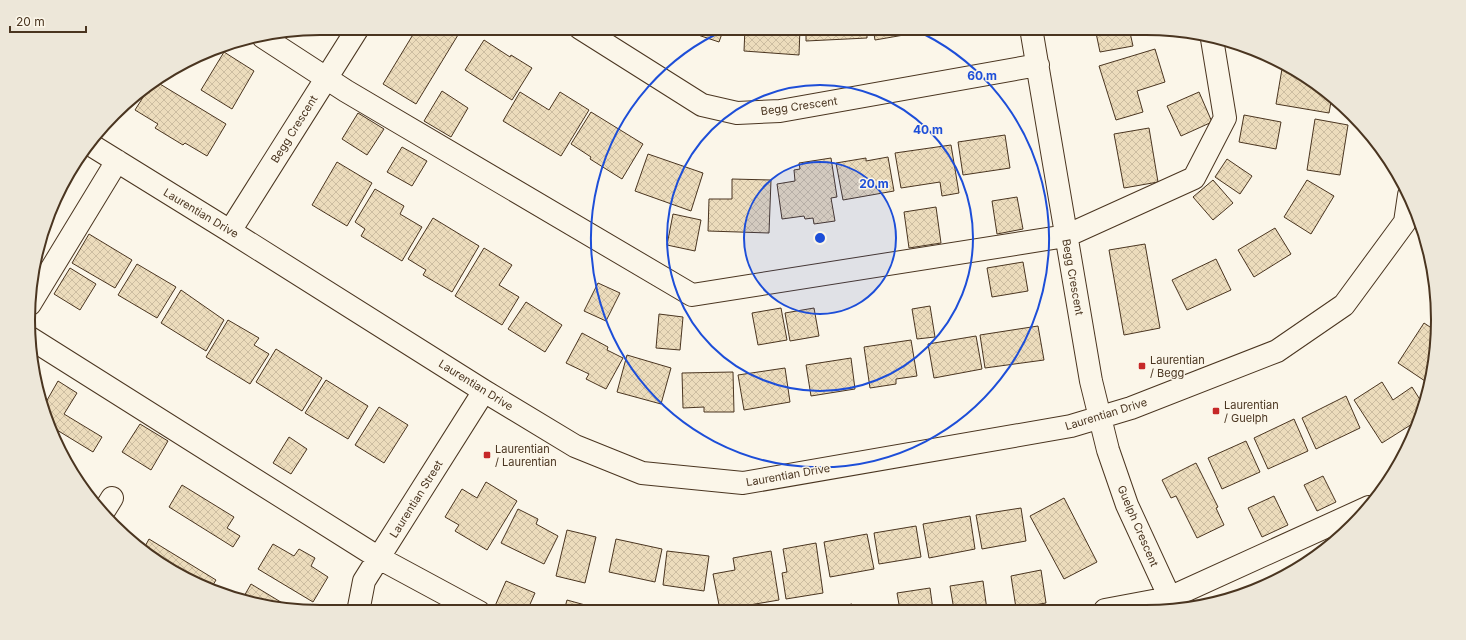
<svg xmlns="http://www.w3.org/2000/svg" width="1466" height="640" viewBox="0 0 1466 640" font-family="Inter,sans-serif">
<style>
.building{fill:url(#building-cross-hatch);stroke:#4a3520}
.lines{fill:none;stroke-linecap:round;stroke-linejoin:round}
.minor-casing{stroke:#4a3520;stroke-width:24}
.minor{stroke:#fbf6e9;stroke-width:22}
.ring{fill:none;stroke:#1d4ed8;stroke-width:2}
.poi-dot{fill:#c62828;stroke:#fbf6e9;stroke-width:1.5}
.labels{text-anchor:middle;stroke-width:3;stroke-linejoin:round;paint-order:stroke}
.street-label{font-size:11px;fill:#4a3520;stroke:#fbf6e9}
.poi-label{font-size:11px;fill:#4a3520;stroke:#fbf6e9;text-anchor:start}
.rim{fill:none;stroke:#4a3520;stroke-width:2}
.centre{fill:#1d4ed8;stroke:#fbf6e9;stroke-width:2}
.ring-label{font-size:12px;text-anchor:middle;font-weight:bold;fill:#1d4ed8;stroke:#fbf6e9;stroke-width:3;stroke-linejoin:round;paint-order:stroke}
</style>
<defs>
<pattern id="building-cross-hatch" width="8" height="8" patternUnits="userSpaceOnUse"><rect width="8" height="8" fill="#ecdcbc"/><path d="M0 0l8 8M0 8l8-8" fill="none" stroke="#ccbda1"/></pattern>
</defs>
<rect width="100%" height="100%" fill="#fbf6e9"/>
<!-- building -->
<path class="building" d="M417,28H458L461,30L416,104L383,84Z
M687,28H724L719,42L686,31Z
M745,28H800L799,55L744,51Z
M806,28H867V38L806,41Z
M873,28H927V31L875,40Z
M1095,28H1129L1133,46L1100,52Z
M484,40L510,57L511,55L532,68L512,100L465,70Z
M1155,49L1165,82L1137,91L1143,112L1116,120L1099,66Z
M224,52L254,71L232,109L201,90Z
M1283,63L1292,67L1332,96L1329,113L1276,104Z
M155,81L226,124L207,156L185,143L183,145L155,128L158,124L135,110L152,83Z
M442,91L468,108L451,137L424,121Z
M520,92L549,110L560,92L589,110L561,156L503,121Z
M1199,92L1212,122L1181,136L1167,106Z
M591,112L643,144L622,179L590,159L591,157L571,144Z
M358,113L384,129L367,155L342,139Z
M1244,115L1281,122L1276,149L1239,142Z
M1315,119L1348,125L1340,175L1307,170Z
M1149,128L1158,182L1124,188L1114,134Z
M1005,135L1010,168L963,175L958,142Z
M951,145L959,193L942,196L940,182L901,188L895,153Z
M402,147L427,161L412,186L387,172Z
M648,154L703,173L691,211L635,191Z
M888,157L894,191L843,200L836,163L866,158V161Z
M831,158L837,197L831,198L835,221L814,224L813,218L805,219L804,216L782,219L777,184L795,181L794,170L800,169L799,163Z
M1227,159L1252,176L1240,194L1215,177Z
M337,162L372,183L347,226L312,205Z
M732,179L771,180L769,233L708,231L709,199H732Z
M1213,180L1233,203L1213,220L1193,197Z
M1307,180L1334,196L1311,234L1284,217Z
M375,189L404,206L400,214L422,227L402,261L361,236L365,229L355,222Z
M1017,197L1023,229L997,234L992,201Z
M936,207L941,243L909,248L904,212Z
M673,214L701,220L695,251L667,245Z
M433,218L479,246L452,292L423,275L426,270L408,259Z
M1275,228L1291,254L1254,277L1238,250Z
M89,234L132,260L115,288L72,263Z
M1145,244L1160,328L1124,335L1109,250Z
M484,248L512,265L499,285L519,297L502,325L455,296Z
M1216,259L1231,290L1187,310L1172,280Z
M1023,262L1028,291L992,297L987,268Z
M137,264L176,287L157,318L118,295Z
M70,268L96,284L80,310L54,294Z
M598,283L620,293L606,321L584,311Z
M181,290L224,320L206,351L161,323Z
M526,302L562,325L545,352L508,329Z
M930,306L935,337L917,339L912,309Z
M781,308L787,340L758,345L752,313Z
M814,308L819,336L790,341L785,313Z
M659,314L683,317L680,350L656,348Z
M1437,316V325L1432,323Z
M228,320L259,338L254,345L269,354L250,384L206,357Z
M1424,323L1436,331L1435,358L1433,369L1425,381L1398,363Z
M1038,326L1044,360L985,368L980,335Z
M582,333L608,347L607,350L623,358L606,389L586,379L589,374L566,363Z
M976,336L982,369L934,378L928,344Z
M911,340L917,376L896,379V384L870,388L864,347Z
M276,349L322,378L302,411L256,382Z
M627,355L671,368L661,404L617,392Z
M851,358L855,389L811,396L806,365Z
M785,368L790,402L744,410L738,375Z
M733,372L734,412H704V407L683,408L682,373Z
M326,380L368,406L348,439L305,413Z
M58,381L77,393L64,414L102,437L93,452L52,427L43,401L46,402Z
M1382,382L1393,400L1412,387L1424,406L1420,419L1382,443L1354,400Z
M1346,396L1360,428L1316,449L1302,418Z
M379,407L408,425L384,463L355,445Z
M1294,419L1308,451L1268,469L1254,438Z
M140,424L168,441L151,470L122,452Z
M289,437L307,449L291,474L273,463Z
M1246,441L1260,472L1222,489L1208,458Z
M1196,463L1218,507L1216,508L1224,525L1197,538L1176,496L1171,498L1162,480Z
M1323,476L1336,502L1317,511L1304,485Z
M486,482L517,501L487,550L455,531L459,525L445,517L462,489L477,498Z
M182,485L234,517L227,528L240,536L233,547L169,507Z
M1274,496L1288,525L1262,537L1248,508Z
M1064,498L1097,562L1064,579L1030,516Z
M1021,508L1026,541L982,549L976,515Z
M518,509L538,519L536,524L558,536L544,564L501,543Z
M970,516L975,549L929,558L923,524Z
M916,526L921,557L879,564L874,533Z
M567,530L596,537L585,583L556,576Z
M867,534L874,569L830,577L824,542Z
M149,539L216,580L211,588L142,552Z
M616,539L662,549L655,582L609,572Z
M816,543L823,593L786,599L782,573L787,572L783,549Z
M273,544L294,556L299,549L315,558L311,566L328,577L313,602L258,569Z
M667,551L709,556L704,591L663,585Z
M771,551L779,600L720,610L713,574L735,570L733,558Z
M1041,570L1046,603L1016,608L1011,576Z
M506,581L535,593L527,611H508L495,606Z
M983,581L987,610H954L950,586Z
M251,584L289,607L245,600L243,598Z
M930,588L933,610H900L897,593Z
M1245,589L1247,593L1224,599Z
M567,600L596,608L595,611H564Z
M852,604L853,610H833L832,608Z
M600,605L626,611H599Z
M680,605L710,609V611H679Z"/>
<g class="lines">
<defs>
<path id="minor" d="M580,28L702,105L737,113L780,111L1038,65
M1031,28L1091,381L1108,450L1127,505L1175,609
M263,37L346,91L692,295L1066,236L1194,178L1225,118L1212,39
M91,145L230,231L484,391L575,446L642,473L743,483L1071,426L1131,408L1277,351L1344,305L1405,222L1409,195
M230,231L358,28
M30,304L117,161
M30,338L379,558L479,612
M102,514L112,498
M1105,610L1169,598L1369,507
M358,612L364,581L484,391"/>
</defs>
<!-- minor casing -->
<use href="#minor" class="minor-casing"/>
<!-- minor -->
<use href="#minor" class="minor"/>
</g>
<!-- distance rings -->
<circle cx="820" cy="238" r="76" fill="#1d4ed8" fill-opacity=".12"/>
<g class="ring">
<circle cx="820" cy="238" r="76"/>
<circle cx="820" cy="238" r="153"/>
<path d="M913 29A229 229 0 1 1 727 29"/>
</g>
<!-- markers -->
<g class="poi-dot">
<rect x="1138" y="362" width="8" height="8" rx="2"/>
<rect x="1212" y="407" width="8" height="8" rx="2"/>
<rect x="483" y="451" width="8" height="8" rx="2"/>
</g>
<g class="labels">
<!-- street labels -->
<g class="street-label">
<text transform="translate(799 106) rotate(-8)" y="4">Begg Crescent</text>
<text transform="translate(294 129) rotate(-58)" y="4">Begg Crescent</text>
<text transform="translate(201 213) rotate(31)" y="4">Laurentian Drive</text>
<text transform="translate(1073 277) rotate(80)" y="4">Begg Crescent</text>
<text transform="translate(476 385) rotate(32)" y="4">Laurentian Drive</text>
<text transform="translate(1106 414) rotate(-17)" y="4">Laurentian Drive</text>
<text transform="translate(788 475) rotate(-10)" y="4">Laurentian Drive</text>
<text transform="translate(416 499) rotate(-58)" y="4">Laurentian Street</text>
<text transform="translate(1138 526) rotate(67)" y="4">Guelph Crescent</text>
</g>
<!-- poi labels -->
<g class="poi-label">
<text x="1150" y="364">Laurentian<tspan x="1150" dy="13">/ Begg</tspan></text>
<text x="1224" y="409">Laurentian<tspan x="1224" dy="13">/ Guelph</tspan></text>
<text x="495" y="453">Laurentian<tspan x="495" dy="13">/ Laurentian</tspan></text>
</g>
</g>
<!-- crop -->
<path d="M0 0H1466V640H0ZM320 35H1146A285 285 0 0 1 1431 320V320A285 285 0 0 1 1146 605H320A285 285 0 0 1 35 320V320A285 285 0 0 1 320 35Z" fill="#ede7d9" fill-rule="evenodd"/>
<path class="rim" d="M320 35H1146A285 285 0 0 1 1431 320V320A285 285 0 0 1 1146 605H320A285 285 0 0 1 35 320V320A285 285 0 0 1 320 35Z"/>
<circle cx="820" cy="238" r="6" class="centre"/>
<g class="ring-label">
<text x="982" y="80">60 m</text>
<text x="928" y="134">40 m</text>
<text x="874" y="188">20 m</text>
</g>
<!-- scale -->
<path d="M10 26v6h76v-6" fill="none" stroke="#4a3520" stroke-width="2"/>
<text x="16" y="26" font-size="12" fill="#4a3520" stroke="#fbf6e9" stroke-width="3" paint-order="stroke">20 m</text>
</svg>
